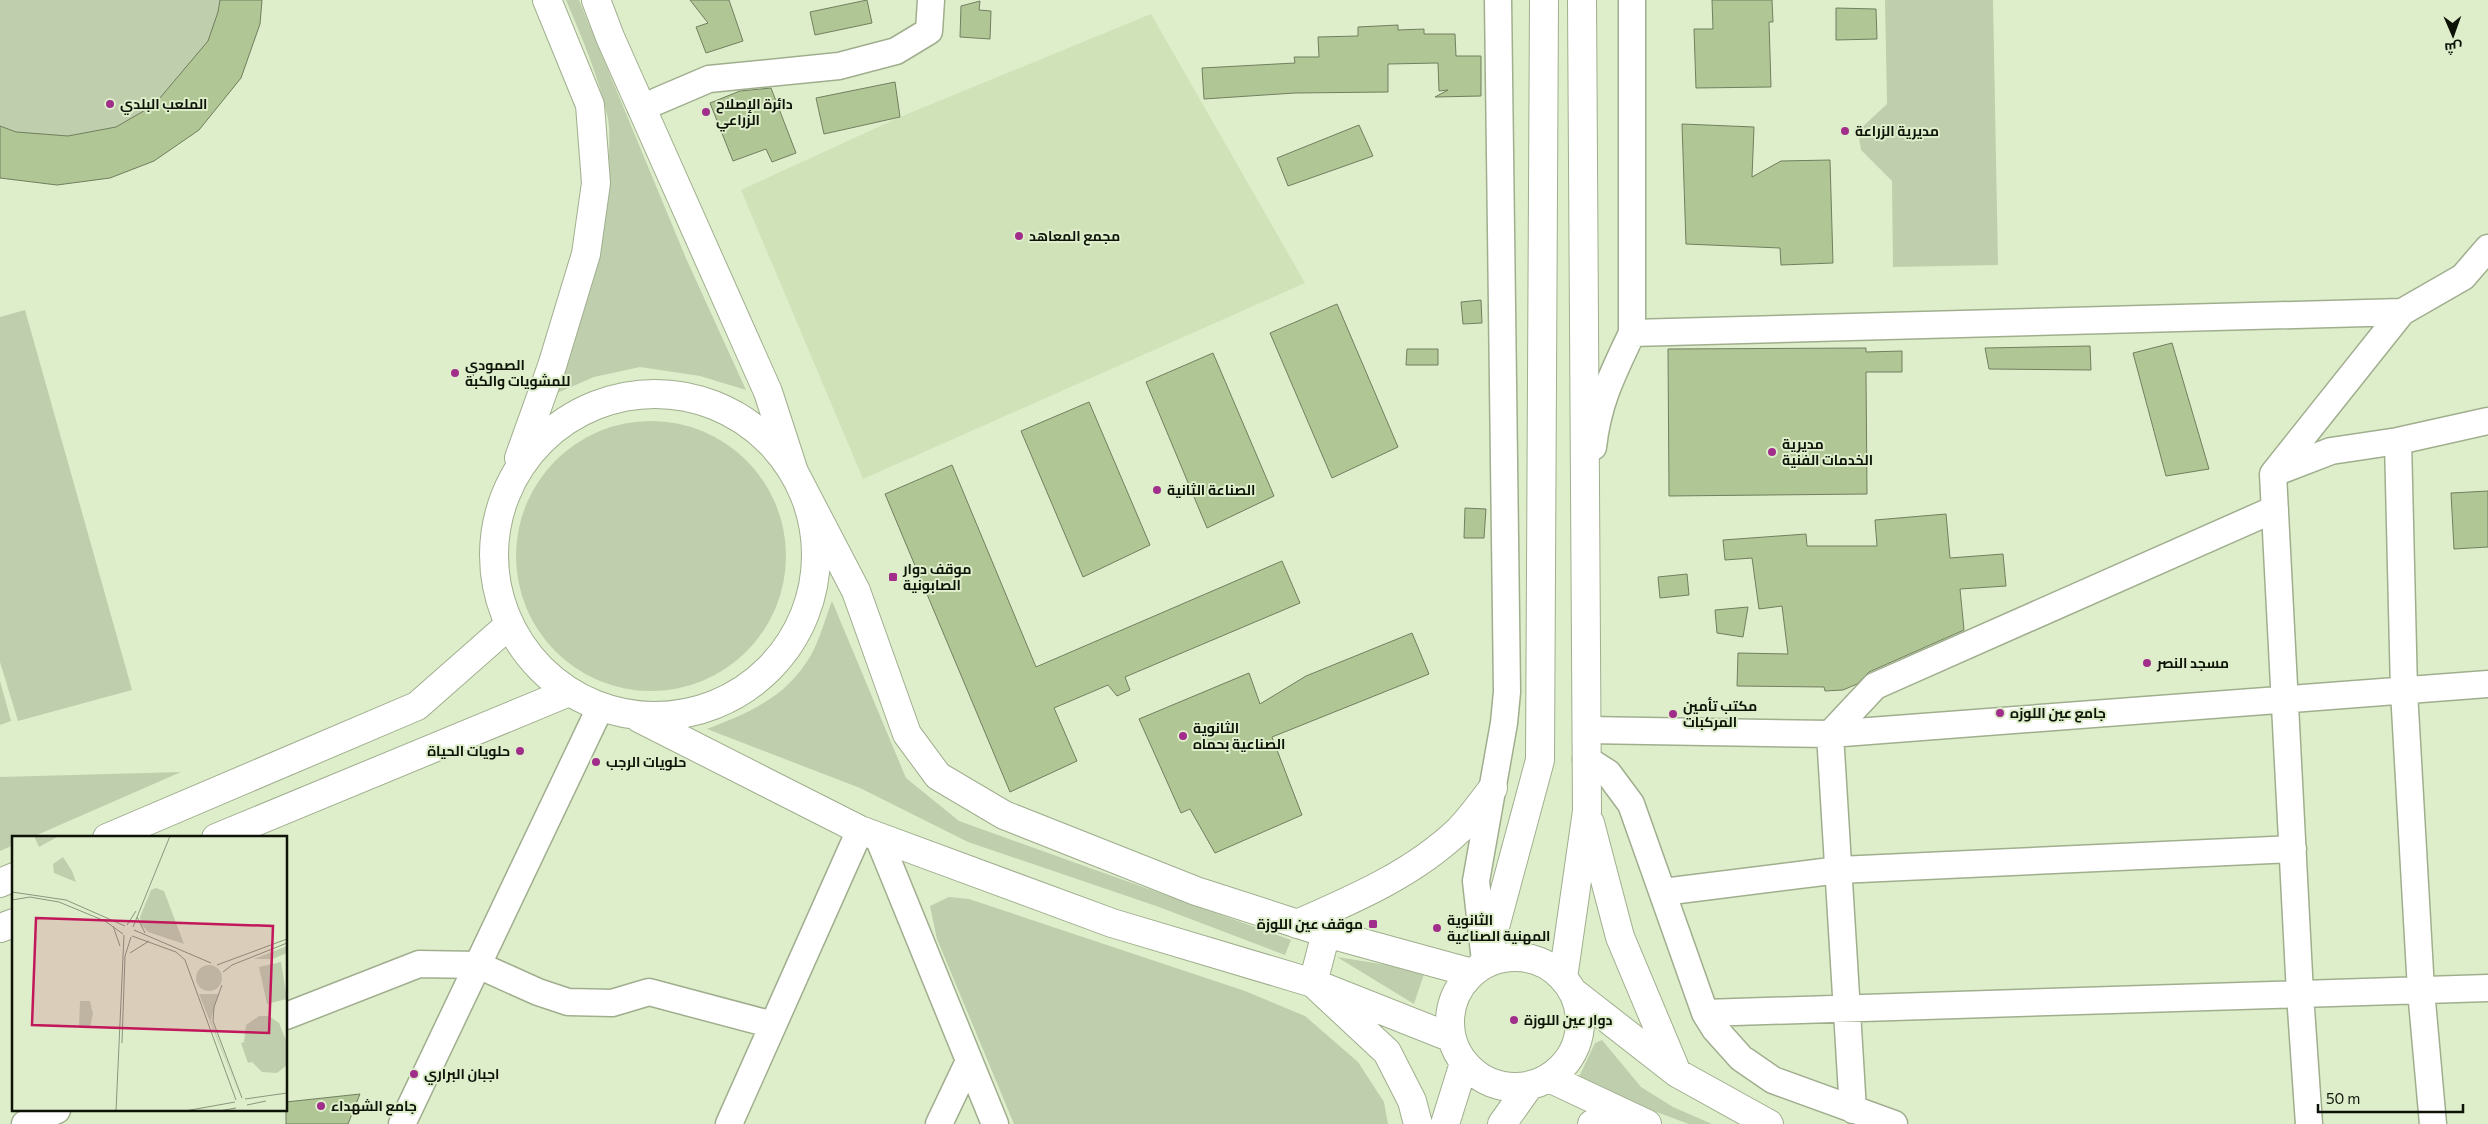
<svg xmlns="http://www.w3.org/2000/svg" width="2488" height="1124" viewBox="0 0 2488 1124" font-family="Commissioner,Cairo,sans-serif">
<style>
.built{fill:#d0e2b8}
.green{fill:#bfcead}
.building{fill:#b0c694;stroke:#717f5f}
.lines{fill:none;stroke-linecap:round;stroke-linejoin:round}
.minor-casing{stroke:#a0ae8e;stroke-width:29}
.major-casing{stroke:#a0ae8e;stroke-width:30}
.minor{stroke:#fff;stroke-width:26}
.major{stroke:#fff;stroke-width:28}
.poi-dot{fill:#a12e8a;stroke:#deeecb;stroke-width:2}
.labels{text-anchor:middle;stroke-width:4;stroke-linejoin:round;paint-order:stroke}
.poi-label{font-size:14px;font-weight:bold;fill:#0e1308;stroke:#deeecb;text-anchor:start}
.inset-road{fill:none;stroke:#8b967d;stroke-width:1}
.view{fill:#c2185b;fill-opacity:0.15;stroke:#c2185b;stroke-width:2.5}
.inset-edge{fill:none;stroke:#0e1308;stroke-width:2.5}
</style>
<rect width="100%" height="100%" fill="#deeecb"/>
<!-- built -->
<path class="built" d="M1151,14L1305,283L863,479L741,190L900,117Z"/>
<!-- green -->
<path class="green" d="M0,0H262L260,24L241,78L199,130L154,161L110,178L57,185L0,178Z
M566,0H579L685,256L746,390L700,376L640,367L594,377L550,396C582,314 609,246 609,157C609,144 610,130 608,119C599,77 582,38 566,0Z
M1885,0H1993L1998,265L1893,267L1892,181L1861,150L1858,131L1887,104Z
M25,310L132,690L18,721L0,662V317Z
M516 556a135 135 0 1 1 270 0a135 135 0 1 1-270 0Z
M832,601L906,778L959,821L1291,940L1285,955L1159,907L968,842L860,788L707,729C749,713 787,697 811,655C820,639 825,619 832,601Z
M0,681L11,721L0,725Z
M181,772L30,838H14V845L0,851V777Z
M949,897L969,899L1245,991L1305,1016L1358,1062L1384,1102L1388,1124H1014L937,939L930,906Z
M1337,957L1425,971L1414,1004Z
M1602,1040L1641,1087L1673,1107L1712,1124H1689L1580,1084L1578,1079L1595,1043Z"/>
<!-- building -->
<path class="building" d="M220,0H262L260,24L241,78L199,130L154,161L110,178L57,185L0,178V126L16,132L68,136L116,127L154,105L208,41L218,12Z
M690,0H729L743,41L706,53L696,27L708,23Z
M867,0L872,23L815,35L810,12Z
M1712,0H1772L1773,22H1769L1771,87L1696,88L1694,29H1713Z
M980,1L979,10L991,11L990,39L960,37L961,6Z
M1836,8L1876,9L1877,39L1836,40Z
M1398,25V30L1424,29V34H1455L1456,56H1481V96L1435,97L1448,90L1439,91L1438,63L1388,64V92L1295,93L1204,99L1202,68L1295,63L1294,57H1319L1318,37L1358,36V27Z
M895,82L900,117L824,134L816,98Z
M771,88L796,153L772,162L766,149L733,161L710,103L740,91Z
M1682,124L1754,127L1752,177L1781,161L1830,160L1833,263L1781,265L1780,248L1686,244Z
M1359,125L1373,156L1288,186L1277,158Z
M1481,300L1482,323L1463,324L1461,302Z
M1337,304L1398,447L1332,478L1270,333Z
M2172,343L2209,469L2166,476L2133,353Z
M2090,346L2091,370L1989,369L1985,348Z
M1866,348V352L1902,351V372H1866L1867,494L1669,496L1668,349Z
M1407,349H1438V365H1406Z
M1213,353L1274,496L1207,528L1146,382Z
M1089,402L1150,545L1083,577L1021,431Z
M952,465L1036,667L1282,561L1300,603L1125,677L1130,690L1117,696L1108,685L1054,708L1077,761L1010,792L885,494Z
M2488,491V547L2454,549L2451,493Z
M1465,508L1486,509L1484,538H1464Z
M1946,514L1950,558L2003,554L2006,586L1960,589L1964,630L1869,672L1857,684L1843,690L1825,691L1824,687L1737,686L1738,653L1788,654L1782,606L1759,609L1752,558L1725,560L1723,540L1806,534L1807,546H1877L1875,520Z
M1687,574L1689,595L1660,598L1658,577Z
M1748,607L1743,637L1717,633L1715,610Z
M1412,633L1429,674L1272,737L1302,815L1215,853L1190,809L1181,813L1139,719L1249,673L1260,704L1306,676Z
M360,1094L348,1124H286V1102Z"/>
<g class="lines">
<defs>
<path id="minor" d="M641,108L709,79L839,66L896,51L929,31L931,0
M1632,333L2402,312
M2398,441L2404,691L2421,990L2433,1124
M1593,447C1598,402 1613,373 1632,333V0
M2274,473L2331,451L2398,441L2488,421
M1587,730L1830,734L2488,684
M1586,759L1608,773L1631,804L1705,1013L1715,1029L1741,1058L1773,1080L1894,1124
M878,837L995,1124
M1663,892L1839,870L2293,849
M1485,961L1476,881L1504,723L1507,692L1498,0
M1705,1013L2488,988
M286,1016L419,964L478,965L538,992L568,1002L612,1003L649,992L773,1025
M1853,1110L1830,734L1875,686L2275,509
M25,1124L57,1110
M402,1124L600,708
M729,1124L860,830
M939,1124L969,1061
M2309,1124L2300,994L2273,474L2402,312L2463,277L2488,248"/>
<path id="major" d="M596,0L610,37L768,392L794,472L856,591L907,734L938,776L1004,815L1196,891L1326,933L1472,973
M494 555a161 161 0 1 1 322 0a161 161 0 1 1-322 0Z
M519,458L552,366L586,254L596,183L590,105L547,0
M639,718L860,830L1112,923L1313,983L1452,1038
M1590,823L1620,937L1677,1073
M107,838L417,706L509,625
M216,838L569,692
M0,883L14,877
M1297,924C1354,899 1413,874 1459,830C1471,818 1482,802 1493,788
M0,928L14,923
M1326,933L1313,983L1387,1052L1412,1101L1418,1124
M1450 1022a65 65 0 1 1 130 0a65 65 0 1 1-130 0Z
M1485,964L1540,760L1544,0
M1563,978L1587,811L1582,0
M1572,991L1677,1073L1769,1124
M1549,1078L1647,1124
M1445,1124L1464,1063
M1502,1124L1529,1086
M1592,1124L1634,1118"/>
</defs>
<!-- minor casing -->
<use href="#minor" class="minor-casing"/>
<!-- major casing -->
<use href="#major" class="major-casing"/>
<!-- minor -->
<use href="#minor" class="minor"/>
<!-- major -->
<use href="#major" class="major"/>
</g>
<!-- markers -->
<g class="poi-dot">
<circle cx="110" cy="104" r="5"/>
<circle cx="706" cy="112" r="5"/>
<circle cx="1845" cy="131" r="5"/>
<circle cx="1019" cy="236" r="5"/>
<circle cx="455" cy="373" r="5"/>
<circle cx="1772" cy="452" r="5"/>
<circle cx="1157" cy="490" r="5"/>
<rect x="888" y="572" width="10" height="10" rx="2.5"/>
<circle cx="2147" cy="663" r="5"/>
<circle cx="2000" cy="713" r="5"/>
<circle cx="1673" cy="714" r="5"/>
<circle cx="1183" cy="736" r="5"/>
<circle cx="520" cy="751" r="5"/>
<circle cx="596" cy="762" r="5"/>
<rect x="1368" y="919" width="10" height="10" rx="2.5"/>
<circle cx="1437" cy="928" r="5"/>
<circle cx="1514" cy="1020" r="5"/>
<circle cx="414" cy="1074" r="5"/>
<circle cx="321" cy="1106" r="5"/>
</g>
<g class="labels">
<!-- poi labels -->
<g class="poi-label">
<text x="120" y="109">الملعب البلدي</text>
<text x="716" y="109">دائرة الإصلاح<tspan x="716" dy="16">الزراعي</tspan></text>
<text x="1855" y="136">مديرية الزراعة</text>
<text x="1029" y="241">مجمع المعاهد</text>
<text x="465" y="370">الصمودي<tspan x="465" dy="16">للمشويات والكبة</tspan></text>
<text x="1782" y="449">مديرية<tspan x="1782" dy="16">الخدمات الفنية</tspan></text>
<text x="1167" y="495">الصناعة الثانية</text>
<text x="903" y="574">موقف دوار<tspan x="903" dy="16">الصابونية</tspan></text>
<text x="2157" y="668">مسجد النصر</text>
<text x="1683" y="711">مكتب تأمين<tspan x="1683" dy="16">المركبات</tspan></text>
<text x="2010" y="718">جامع عين اللوزه</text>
<text x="1193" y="733">الثانوية<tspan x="1193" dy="16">الصناعية بحماه</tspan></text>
<text x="510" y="756" text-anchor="end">حلويات الحياة</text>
<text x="606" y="767">حلويات الرجب</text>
<text x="1447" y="925">الثانوية<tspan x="1447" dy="16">المهنية الصناعية</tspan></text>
<text x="1363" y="929" text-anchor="end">موقف عين اللوزة</text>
<text x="1524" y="1025">دوار عين اللوزة</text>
<text x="424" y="1079">اجبان البراري</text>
<text x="331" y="1111">جامع الشهداء</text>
</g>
</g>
<!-- overview -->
<g transform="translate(12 836)">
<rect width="275" height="275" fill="#deeecb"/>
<path d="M22,0H47L27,11ZM51,21L60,35L64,46L42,37L41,28ZM144,52L152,55L172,108L136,96L129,88L128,81L139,54ZM275,110V117L260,123H242ZM269,126L275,163L255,168L247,131ZM184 142a13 13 0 1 1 26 0a13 13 0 1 1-26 0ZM187,158H206L199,184L228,260ZM68,165H78L81,178L78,191H67ZM247,180H257L267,187L275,207V229L265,237L250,236L240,226L236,227L229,207L232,206L234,189Z" fill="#bfcead"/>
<path class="inset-road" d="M0,56L54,64L113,90M0,64L18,61L47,66L93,85L111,98M125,81L133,97M115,89L124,75M101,90L108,110M121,91L158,0M122,94L199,127M120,100L164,116L173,124L224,264M118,117L137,105M205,129L275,103M211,136L220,129L275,107M210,149L202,171L201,185L230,262M110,207L113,120L119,101M233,263L275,257M235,269L254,265M104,275L112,99M173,275L223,266M207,275L224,272"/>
<path class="view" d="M24,82L261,90L257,197L20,189Z"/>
<rect width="275" height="275" class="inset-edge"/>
</g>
<!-- north arrow -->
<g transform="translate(2453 35) rotate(178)" stroke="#deeecb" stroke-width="4" paint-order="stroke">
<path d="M0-4L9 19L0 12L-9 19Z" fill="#0e1308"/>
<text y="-8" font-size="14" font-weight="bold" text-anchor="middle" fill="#0e1308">ش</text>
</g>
<!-- scale -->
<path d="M2318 1104v8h145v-8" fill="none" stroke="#0e1308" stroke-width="2.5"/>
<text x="2326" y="1104" font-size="15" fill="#0e1308" stroke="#deeecb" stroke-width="4" paint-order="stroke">50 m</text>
</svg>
